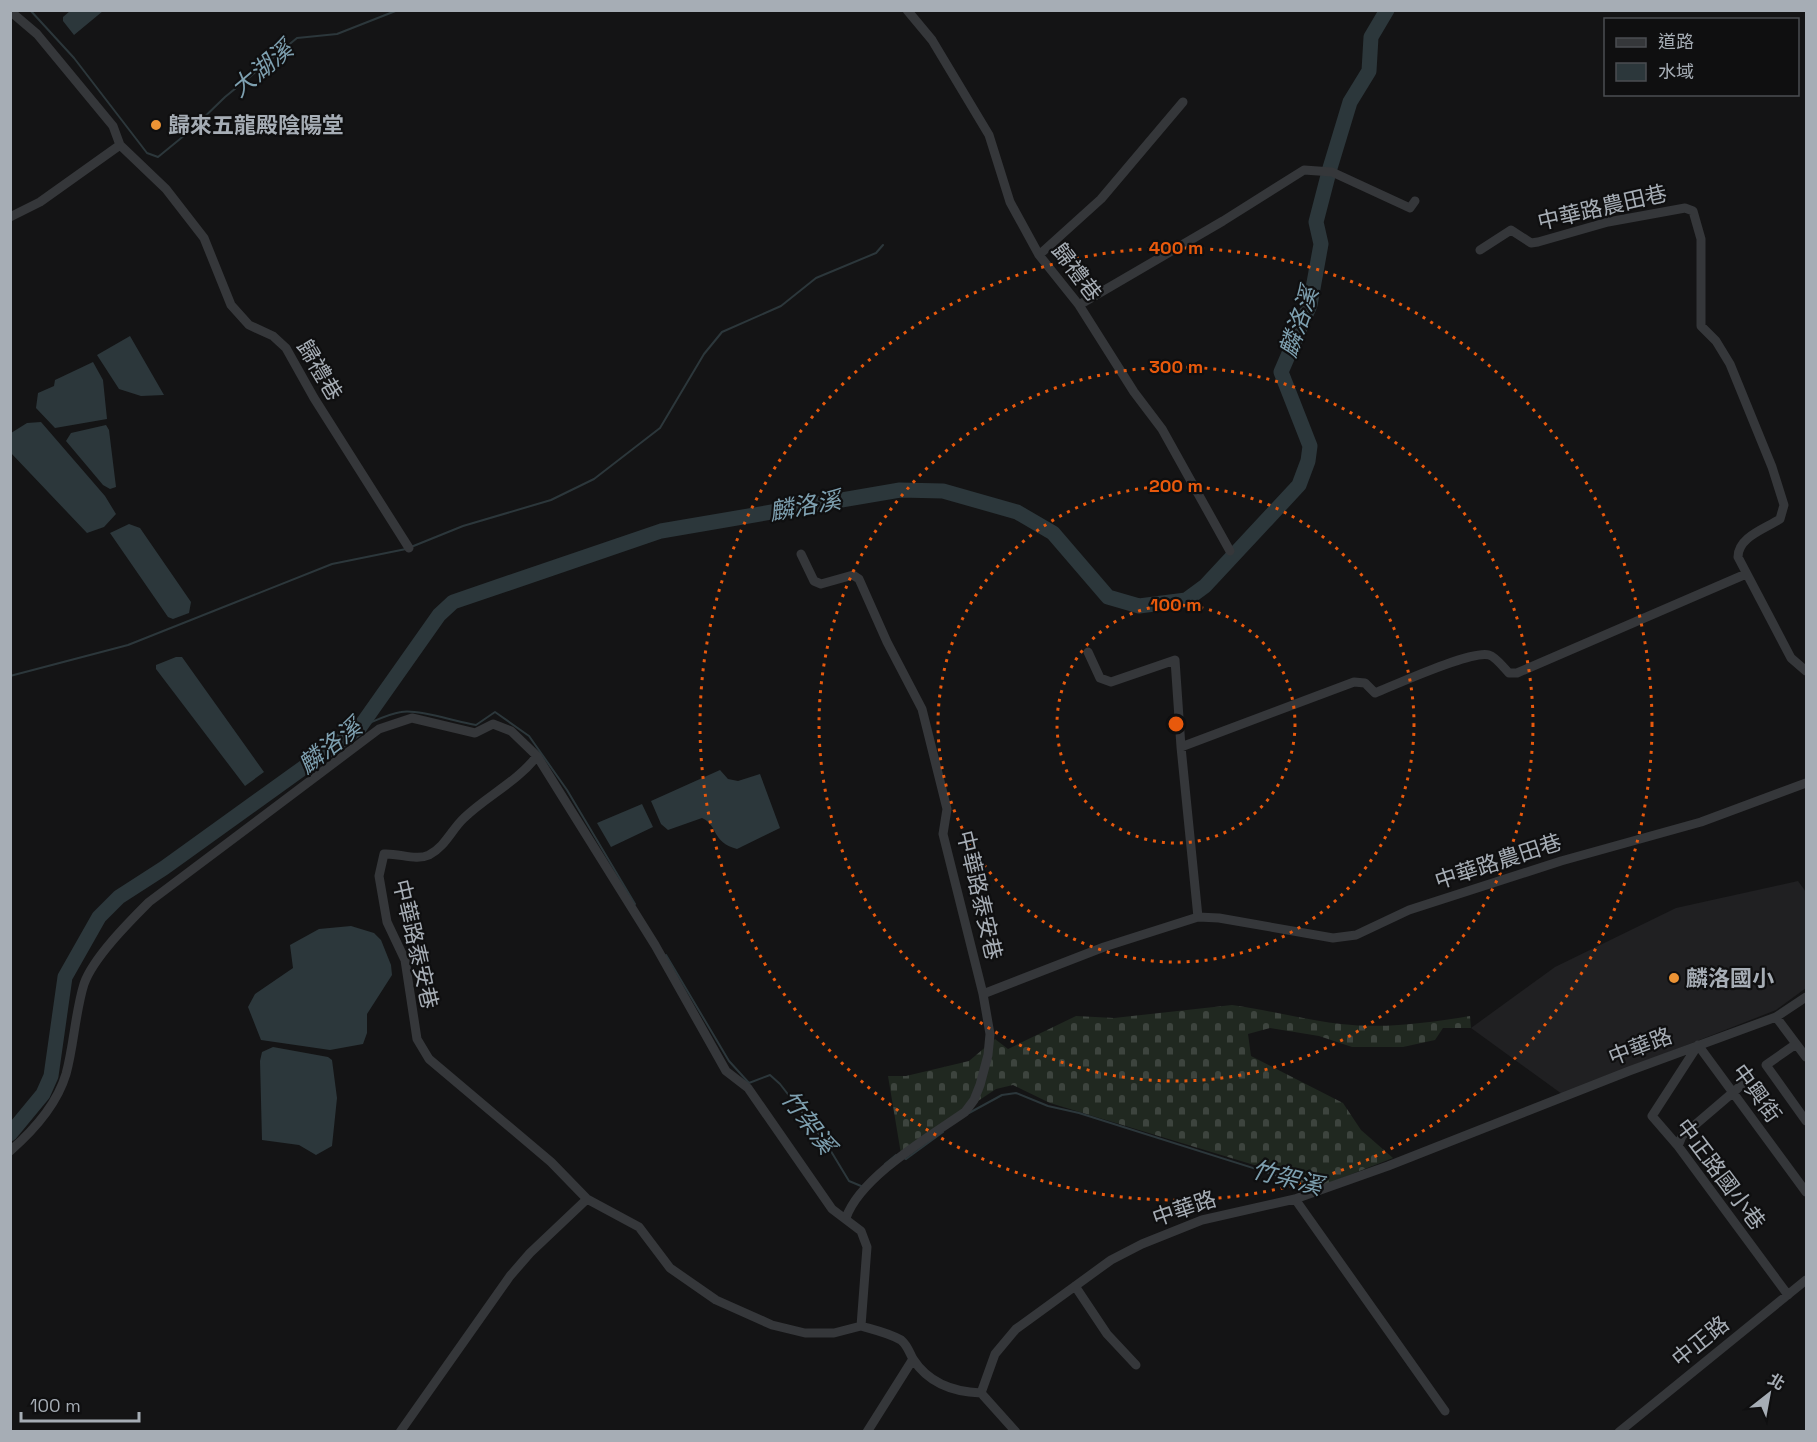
<svg xmlns="http://www.w3.org/2000/svg" width="1817" height="1442" viewBox="0 0 1817 1442" font-family="'Space Grotesk','Noto Sans TC',sans-serif">
<style>
.built{fill:#202022}
.cemetery{fill:url(#cemetery-stones)}
.water{fill:#2c373b}
.lines{fill:none;stroke-linecap:round;stroke-linejoin:round}
.stream{stroke:#2c373b;stroke-width:2}
.river{stroke:#2c373b;stroke-width:15}
.minor{stroke:#35373a;stroke-width:9}
.ring{fill:none;stroke:#e8590c;stroke-width:3;stroke-dasharray:3 6}
.poi-dot{fill:#ec9335;stroke:#0f0f10;stroke-width:2}
.labels{text-anchor:middle;stroke-width:4.5;stroke-linejoin:round;paint-order:stroke}
.poi-label{font-size:22px;font-weight:bold;fill:#a6adb5;stroke:#0f0f10;text-anchor:start}
.street-label{font-size:22px;fill:#a6adb5;stroke:#0f0f10}
.water-label{font-size:24px;font-style:italic;fill:#7ea0b0;stroke:#0f0f10}
.centre{fill:#e8590c;stroke:#0f0f10;stroke-width:3}
.ring-label{font-size:18px;text-anchor:middle;font-weight:bold;fill:#e8590c;stroke:#0f0f10;stroke-width:4.5;stroke-linejoin:round;paint-order:stroke}
</style>
<defs>
<pattern id="cemetery-stones" width="16" height="16" patternUnits="userSpaceOnUse" patternTransform="scale(1.5)"><rect width="16" height="16" fill="#202820"/><path d="M2 7V4a2 2 0 0 1 4 0v3zM10 15v-3a2 2 0 0 1 4 0v3z" fill="#3d443e"/></pattern>
</defs>
<rect width="100%" height="100%" fill="#141415"/>
<!-- built -->
<path class="built" d="M1798,881L1806,892V988L1776,1010L1562,1094L1471,1028L1555,967L1676,908Z"/>
<!-- cemetery -->
<path class="cemetery" d="M1232,1005C1269,1010 1305,1020 1341,1024C1385,1029 1427,1023 1470,1016L1471,1028H1443L1435,1040L1403,1047H1352L1319,1036L1270,1028L1248,1034L1251,1056L1343,1103L1361,1130L1393,1158L1316,1188L1264,1168L1050,1103L1013,1085L996,1089L960,1113L902,1160L888,1076H906L969,1061L995,1039L1008,1049L1076,1016L1114,1018Z"/>
<!-- water -->
<path class="water" d="M70,11V10L103,11L74,35L63,21V17Z
M130,336L164,395L141,396L119,389L97,355Z
M93,362L103,380L107,419L55,428L36,408L38,393L54,386L55,380Z
M41,422L105,496L116,514L104,527L87,533L11,453V433L27,423Z
M106,425L109,430L116,487L110,489L103,485L66,441L71,433Z
M129,524L140,528L191,602L189,613L173,619L168,617L110,533Z
M176,657H182L264,772L245,786L156,669V665Z
M720,770L728,779L738,781L760,774L780,828L737,849C711,842 719,826 702,818L668,830L661,824L651,801Z
M642,804L653,827L611,847L597,823Z
M351,926L374,933L381,940L391,965L392,975L367,1014V1033L363,1044L330,1050L261,1040L248,1007L255,994L293,968L290,945L319,929Z
M273,1047L328,1057L332,1060L337,1098L332,1146L316,1155L299,1145L262,1140L260,1061L262,1052Z"/>
<g class="lines">
<!-- stream -->
<path class="stream" d="M30,10L74,58L147,153L158,157L191,130L225,97L297,38L337,34L398,10
M411,547L463,526L551,500L594,479L660,428L704,354L722,332L781,306L816,278L876,253L883,245
M10,676L128,645L332,564L406,549
M360,727C373,722 387,714 401,712C419,709 456,722 476,725L495,712L529,736L567,790L635,904
M666,955L729,1061L749,1083L770,1075L780,1084L826,1143L849,1181L861,1186
M969,1113L1002,1095L1016,1093L1048,1106L1079,1113L1316,1188
M904,1158L906,1159L943,1132
M885,1164L896,1155"/>
<!-- river -->
<path class="river" d="M10,1134L43,1094L51,1076L65,977L99,917L119,897L164,868L360,727L439,615L453,602L661,531L900,490L943,491L1017,512L1053,533L1108,597L1139,606L1186,600L1205,586L1299,485L1308,461L1310,446L1281,372L1310,305L1321,244L1316,222L1330,168L1350,102L1369,71L1371,37L1387,10"/>
<!-- minor -->
<path class="minor" d="M907,10L932,40L989,135L1010,202L1039,255L1079,305L1134,392L1162,429L1230,551
M10,11L37,34L113,126L120,145L166,189L204,238L231,305L249,325L273,336L286,348L314,398L409,548
M10,217L40,202L120,145
M1480,250L1511,230L1531,243L1538,242L1608,222L1685,208L1693,211L1701,239V326L1716,341L1730,364L1772,467L1784,505L1780,519C1765,529 1738,537 1738,557L1791,658L1806,671
M1039,255L1101,199L1183,102
M1079,305L1223,221L1304,170L1332,172L1410,208L1415,201
M801,554L814,581L821,584L853,575L859,579L887,642L922,709L947,809L943,834L983,994L990,1034L988,1055L980,1085L974,1100L965,1112C929,1137 860,1177 846,1218
M1088,652L1100,678L1111,682L1175,660L1181,747L1198,917
M1181,747L1354,682L1365,683L1375,693C1395,685 1471,650 1489,655C1496,657 1503,667 1509,673H1517L1746,574
M983,994L1104,947L1198,917L1219,918L1333,938L1356,935L1409,910L1561,861L1701,822L1806,783
M1776,1017L1806,1057
M1796,1044L1766,1065L1806,1121
M1678,1146L1682,1136L1751,1077
M10,1151C33,1131 57,1104 66,1074C74,1045 75,1013 84,984C93,958 129,922 149,902L379,729L412,718L475,733L493,724L511,731L537,756L655,945L726,1071L748,1088L832,1209L861,1231L867,1247L861,1326C875,1330 889,1333 901,1340C908,1346 909,1352 913,1359C929,1384 954,1392 981,1393L995,1354L1016,1329L1111,1260L1142,1244L1202,1220L1295,1199L1388,1166L1629,1071L1776,1017L1806,997
M587,1199L639,1227L670,1268L716,1300L772,1325L805,1333H834L861,1326
M1295,1199L1445,1411
M1075,1286L1107,1334L1136,1365
M1788,1295L1678,1146L1652,1116L1698,1045L1806,1192
M981,1393L1016,1432
M400,1432L510,1276L530,1253L587,1199L551,1162L429,1059L417,1039L405,960L387,922L379,876L384,854C399,853 416,861 429,855C445,847 452,829 464,818C488,795 517,782 537,756
M867,1432L913,1359
M1619,1432L1806,1280"/>
</g>
<!-- distance rings -->
<g class="ring">
<circle cx="1176" cy="724" r="119"/>
<circle cx="1176" cy="724" r="238"/>
<circle cx="1176" cy="724" r="357"/>
<circle cx="1176" cy="724" r="476"/>
</g>
<!-- markers -->
<g class="poi-dot">
<circle cx="156" cy="125" r="6"/>
<circle cx="1674" cy="978" r="6"/>
</g>
<g class="labels">
<!-- poi labels -->
<g class="poi-label">
<text x="168" y="133">歸來五龍殿陰陽堂</text>
<text x="1686" y="986">麟洛國小</text>
</g>
<!-- street labels -->
<g class="street-label">
<text transform="translate(1602 207) rotate(-13)" y="8">中華路農田巷</text>
<text transform="translate(1077 272) rotate(53)" y="8">歸禮巷</text>
<text transform="translate(320 370) rotate(59)" y="8">歸禮巷</text>
<text transform="translate(1498 861) rotate(-18)" y="8">中華路農田巷</text>
<text transform="translate(980 895) rotate(77)" y="8">中華路泰安巷</text>
<text transform="translate(416 944) rotate(77)" y="8">中華路泰安巷</text>
<text transform="translate(1640 1046) rotate(-21)" y="8">中華路</text>
<text transform="translate(1757 1093) rotate(54)" y="8">中興街</text>
<text transform="translate(1721 1174) rotate(53)" y="8">中正路國小巷</text>
<text transform="translate(1184 1208) rotate(-19)" y="8">中華路</text>
<text transform="translate(1700 1341) rotate(-39)" y="8">中正路</text>
</g>
<!-- water labels -->
<g class="water-label">
<text transform="translate(262 69) rotate(-40)" y="8">大湖溪</text>
<text transform="translate(1299 322) rotate(-71)" y="8">麟洛溪</text>
<text transform="translate(805 506) rotate(-10)" y="8">麟洛溪</text>
<text transform="translate(330 746) rotate(-38)" y="8">麟洛溪</text>
<text transform="translate(808 1122) rotate(53)" y="8">竹架溪</text>
<text transform="translate(1287 1178) rotate(15)" y="8">竹架溪</text>
</g>
</g>
<circle cx="1176" cy="724" r="9" class="centre"/>
<g class="ring-label">
<text x="1176" y="254">400 m</text>
<text x="1176" y="373">300 m</text>
<text x="1176" y="492">200 m</text>
<text x="1176" y="611">100 m</text>
</g>
<!-- border -->
<rect width="1817" height="1442" fill="none" stroke="#a6adb5" stroke-width="24"/>
<!-- legend -->
<rect x="1604" y="18" width="195" height="78" fill="#0f0f10" stroke="#4b4e52" stroke-width="1.5"/>
<rect x="1616" y="38" width="30" height="9" fill="#35373a" stroke="#4b4e52" stroke-width="1.5"/>
<text x="1658" y="48" font-size="18" fill="#a6adb5">道路</text>
<rect x="1616" y="63" width="30" height="18" fill="#2c373b" stroke="#4b4e52" stroke-width="1.5"/>
<text x="1658" y="78" font-size="18" fill="#a6adb5">水域</text>
<!-- north arrow -->
<g transform="translate(1769 1394) rotate(31)" stroke="#0f0f10" stroke-width="4.5" paint-order="stroke">
<path d="M0-4.5L10 22L0 15L-10 22Z" fill="#a6adb5"/>
<text y="-9" font-size="16" font-weight="bold" text-anchor="middle" fill="#a6adb5">北</text>
</g>
<!-- scale -->
<path d="M21 1412v9h118v-9" fill="none" stroke="#a6adb5" stroke-width="3"/>
<text x="30" y="1412" font-size="18" fill="#a6adb5" stroke="#0f0f10" stroke-width="4.5" paint-order="stroke">100 m</text>
</svg>
